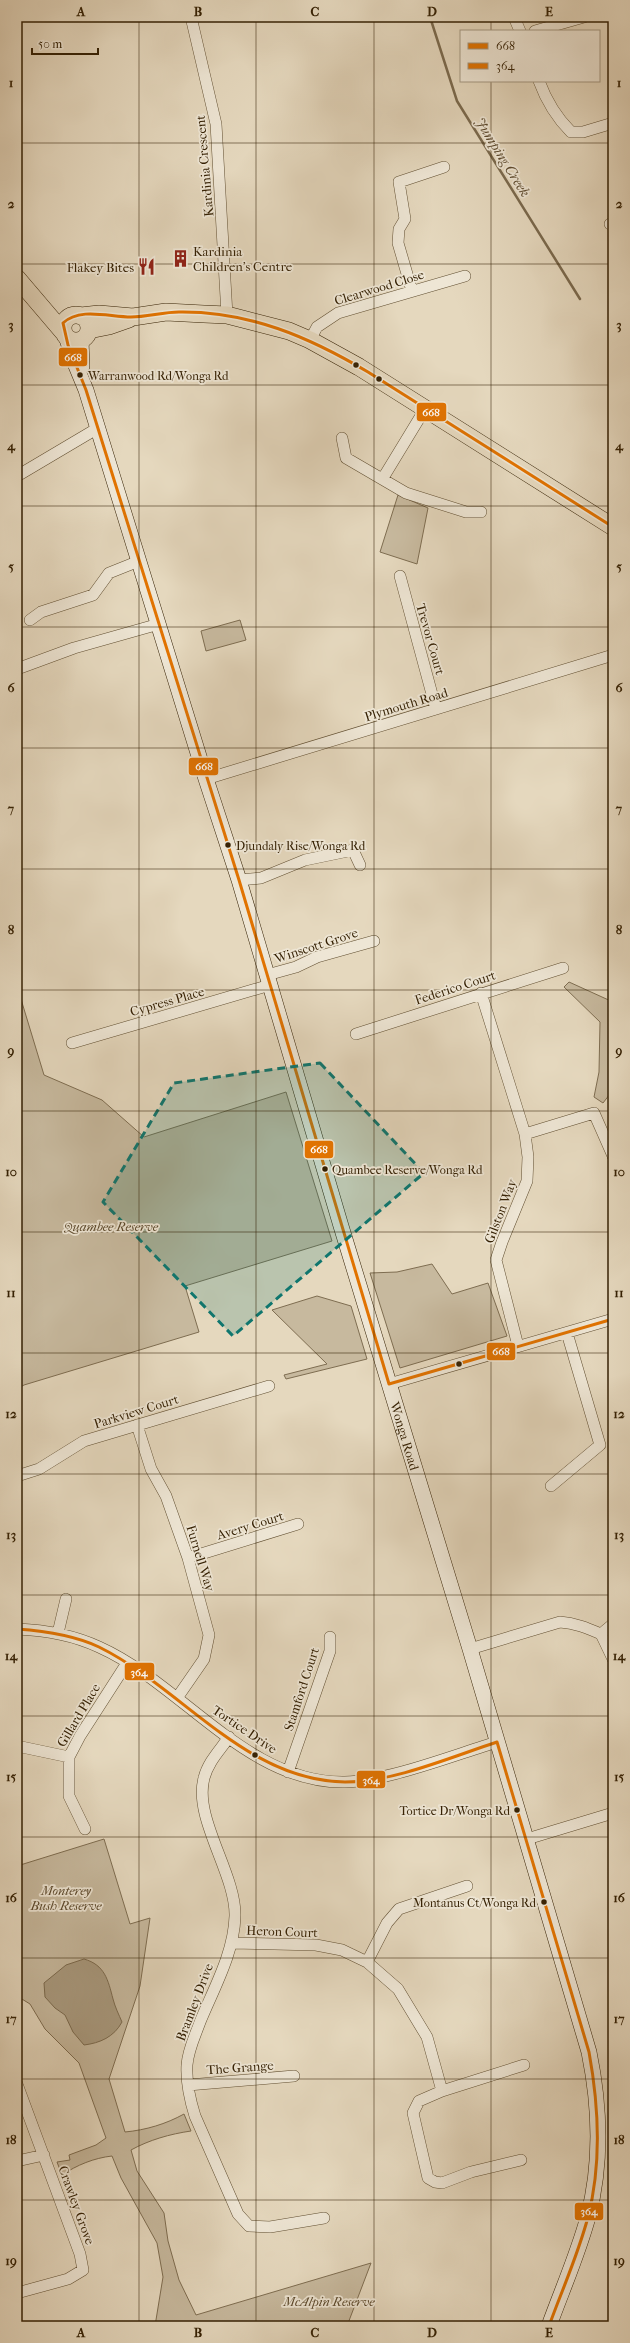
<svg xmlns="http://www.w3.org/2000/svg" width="630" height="2343" viewBox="0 0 630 2343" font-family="'IM FELL French Canon',serif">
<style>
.green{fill:#c7b99e;stroke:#7e6d51}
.water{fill:#a99a7f;stroke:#7b6a4e}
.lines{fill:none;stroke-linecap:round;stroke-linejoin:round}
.stream{stroke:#7b6a4e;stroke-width:2.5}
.minor-casing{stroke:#614f32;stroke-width:12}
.secondary-casing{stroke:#352104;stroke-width:16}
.primary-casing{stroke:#352104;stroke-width:18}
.minor{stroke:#eee6d5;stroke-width:11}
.secondary{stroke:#eee6d5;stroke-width:15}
.primary{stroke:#e5d8be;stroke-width:17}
.bus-1-casing{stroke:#eee6d5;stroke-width:6}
.bus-2-casing{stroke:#eee6d5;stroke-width:6}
.bus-1{stroke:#e17301;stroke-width:3}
.bus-2{stroke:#e17301;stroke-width:3}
.marked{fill:#0f766e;fill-opacity:0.2;stroke:#0f766e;stroke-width:3;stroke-dasharray:8 5;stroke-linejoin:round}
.grid{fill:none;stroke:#352104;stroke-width:1;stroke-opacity:0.55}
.bus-dot{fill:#352104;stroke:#eee6d5;stroke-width:1.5}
.labels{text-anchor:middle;stroke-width:3.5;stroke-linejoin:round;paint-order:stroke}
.bus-label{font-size:12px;fill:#352104;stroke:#eee6d5;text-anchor:start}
.street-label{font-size:13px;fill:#352104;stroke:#eee6d5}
.poi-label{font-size:13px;fill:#352104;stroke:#eee6d5;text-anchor:start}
.park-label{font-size:13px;font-style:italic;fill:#5a472a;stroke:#eee6d5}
.water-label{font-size:14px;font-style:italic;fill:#5e4b2f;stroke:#eee6d5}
.line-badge{stroke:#eee6d5;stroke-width:1.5}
.badge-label{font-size:11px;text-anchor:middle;font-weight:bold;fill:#fff}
.neatline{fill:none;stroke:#352104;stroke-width:1.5}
.grid-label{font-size:13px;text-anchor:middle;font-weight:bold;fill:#352104}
</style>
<rect width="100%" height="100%" fill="#e5d8be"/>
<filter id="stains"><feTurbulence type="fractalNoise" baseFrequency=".005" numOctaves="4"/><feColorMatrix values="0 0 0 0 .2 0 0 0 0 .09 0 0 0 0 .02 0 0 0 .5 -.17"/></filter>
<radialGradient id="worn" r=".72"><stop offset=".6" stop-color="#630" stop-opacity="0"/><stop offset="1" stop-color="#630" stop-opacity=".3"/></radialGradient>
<!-- green -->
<path class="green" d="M398,495L428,508L417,564L380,552Z
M240,620L246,640L206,651L201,631Z
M569,982L613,1002V1090L603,1103L594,1097L599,1072L600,1022L564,987Z
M17,986L44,1075L102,1100L144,1137L286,1092L332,1241L185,1286L199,1332L24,1385L17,1389Z
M432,1264L452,1294L488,1283L507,1336L400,1368L370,1273L397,1272Z
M317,1296L351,1306L367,1359L286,1379L284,1375L327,1364L272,1310Z
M104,1839L130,1924L150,1918L140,1986L109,2079L125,2132C146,2130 166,2124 184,2114L191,2131C170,2134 149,2140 131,2150L137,2171L164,2213L168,2241L179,2280L196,2315L371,2263L347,2326H155L163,2277L157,2243L121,2178L112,2156C94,2158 77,2165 62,2175L57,2162L70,2160L69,2155L96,2145L106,2138L79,2063L45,2029L30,2004L17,1996V1866Z"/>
<!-- water -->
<path class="water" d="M84,1959C105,1965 108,1980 113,1999C115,2007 119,2015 122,2022C114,2037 100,2043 84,2045L73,2032L65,2015L55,2008L45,1997L44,1983L66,1965Z"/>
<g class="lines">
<!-- stream -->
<path class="stream" d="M430,17L457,101L580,299"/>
<defs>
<path id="minor" d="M191,17L216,124L227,315
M514,17L520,31
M535,31L584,17
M539,81C546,100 556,117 571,132H583L613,123
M610,224L613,223
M412,291L398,243L399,229L405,219L399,182L444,167
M310,340L317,327L338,313L465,276
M342,438L346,458L406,493L466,512H481
M17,476L98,428
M383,478L425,409
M400,576L436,709
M30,620L41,612L93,595L109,573L139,561
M17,669L74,648L159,624
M206,779L613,655
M239,880L261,878L305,860L353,850L360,865
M267,975L296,967L317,957L374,941
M481,993L525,1134L528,1157L527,1181L502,1242L496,1260L518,1346
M356,1034L563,968
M72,1043L270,985
M525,1134L594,1113L613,1156
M389,1384L613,1319
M137,1425L151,1469L166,1496L188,1558L209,1635L204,1659L177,1698
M17,1476L39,1469L84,1441L269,1386
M551,1486L600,1445L567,1333
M188,1558L298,1524
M17,1629C45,1630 73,1635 99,1647C182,1684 248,1784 345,1782C388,1781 454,1755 497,1742
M58,1633L66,1599
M601,1634L613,1624
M470,1649L560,1622C575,1623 587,1628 601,1634L613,1659
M229,1737C220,1750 208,1762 204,1778C193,1818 236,1874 235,1916C234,1953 214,1988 200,2022C195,2036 188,2050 187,2065C186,2082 190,2100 195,2116L238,2214L249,2226L270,2227L324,2218
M17,1746L69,1757
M288,1772L330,1651V1637
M85,1829L69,1796V1757L80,1736L127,1663
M527,1839L613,1813
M232,1943L316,1945L342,1950L367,1962L398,1989L427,2037L442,2091
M367,1962L387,1923L399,1909L467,1886
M17,2084L80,2254L83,2270L68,2279L17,2293
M188,2085L294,2076
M521,2160L471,2172L442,2183L435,2182L428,2178L413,2113L419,2101L442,2091L524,2065
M17,2161L44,2155"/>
<g id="secondary">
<path id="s1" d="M67,339L74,361L86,390L206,779L239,880L341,1226L470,1649L589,2052C600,2106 602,2163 588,2217C578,2254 562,2290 549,2326"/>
<path d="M81,341L82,366"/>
</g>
<path id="primary" d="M17,278L63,332
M63 328a13 13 0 1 1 26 0a13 13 0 1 1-26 0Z
M81,316L99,314L133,317L166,312L204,314L227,315L289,331L310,340L359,367L613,527
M89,330L109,326L129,319"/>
</defs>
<!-- minor casing -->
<use href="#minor" class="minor-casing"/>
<!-- secondary casing -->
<use href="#secondary" class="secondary-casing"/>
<!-- primary casing -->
<use href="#primary" class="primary-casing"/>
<!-- minor -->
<use href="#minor" class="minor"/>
<!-- secondary -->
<use href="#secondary" class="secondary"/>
<!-- primary -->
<use href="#primary" class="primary"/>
<defs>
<path id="bus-1" d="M389,1384L239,880L86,390L68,345L63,323C80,307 109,317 131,317C147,317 163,312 179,312C249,311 309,337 368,372L613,527
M389,1384L613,1319"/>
<path id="bus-2" d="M17,1629C45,1631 74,1635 99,1647C182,1688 246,1781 345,1782C394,1782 451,1757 497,1742
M497,1742L589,2052C599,2107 602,2163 588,2217C578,2255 562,2290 549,2326"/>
</defs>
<!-- bus-1 casing -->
<use href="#bus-1" class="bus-1-casing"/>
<!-- bus-2 casing -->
<use href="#bus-2" class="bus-2-casing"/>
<!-- bus-1 -->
<use href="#bus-1" class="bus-1"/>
<!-- bus-2 -->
<use href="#bus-2" class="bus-2"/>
</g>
<!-- marked area -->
<path class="marked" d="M320,1063L424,1173L233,1336L103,1202L174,1083Z"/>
<!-- grid -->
<path class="grid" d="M139,17V2326M256,17V2326M374,17V2326M491,17V31M491,81V2326M17,143H613M17,264H613M17,385H613M17,506H613M17,627H613M17,748H613M17,869H613M17,990H613M17,1111H613M17,1232H613M17,1353H613M17,1474H613M17,1595H613M17,1716H613M17,1837H613M17,1958H613M17,2079H613M17,2200H613"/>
<!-- icons -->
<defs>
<symbol id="building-bare" viewBox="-9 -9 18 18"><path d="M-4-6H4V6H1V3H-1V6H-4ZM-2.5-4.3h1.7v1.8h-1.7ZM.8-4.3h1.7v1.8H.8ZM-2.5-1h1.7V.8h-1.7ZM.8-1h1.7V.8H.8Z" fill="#8f2418" stroke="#eee6d5" stroke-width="2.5" paint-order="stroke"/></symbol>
<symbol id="restaurant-bare" viewBox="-9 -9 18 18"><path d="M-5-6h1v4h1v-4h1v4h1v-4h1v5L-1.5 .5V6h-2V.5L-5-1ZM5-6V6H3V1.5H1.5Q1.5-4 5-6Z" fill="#8f2418" stroke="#eee6d5" stroke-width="2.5" paint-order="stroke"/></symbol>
</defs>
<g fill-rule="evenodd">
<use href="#building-bare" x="168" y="246" width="25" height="25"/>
<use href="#restaurant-bare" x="134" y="254" width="25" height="25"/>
</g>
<!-- markers -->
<g class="bus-dot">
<circle cx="356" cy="365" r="3.5"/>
<circle cx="80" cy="375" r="3.5"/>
<circle cx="379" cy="379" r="3.5"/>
<circle cx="228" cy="845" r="3.5"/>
<circle cx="325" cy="1169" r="3.5"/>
<circle cx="459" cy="1364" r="3.5"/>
<circle cx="255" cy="1755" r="3.5"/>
<circle cx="517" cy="1810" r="3.5"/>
<circle cx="544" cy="1902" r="3.5"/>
</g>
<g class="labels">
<!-- bus labels -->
<g class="bus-label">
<text x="88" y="380">Warranwood Rd/Wonga Rd</text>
<text x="236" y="850">Djundaly Rise/Wonga Rd</text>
<text x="332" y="1174">Quambee Reserve/Wonga Rd</text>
<text x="510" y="1815" text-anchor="end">Tortice Dr/Wonga Rd</text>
<text x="536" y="1907" text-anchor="end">Montanus Ct/Wonga Rd</text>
</g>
<!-- street labels -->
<g class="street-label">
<text transform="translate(204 166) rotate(-95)" y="5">Kardinia Crescent</text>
<text transform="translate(379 287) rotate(-17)" y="5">Clearwood Close</text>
<text transform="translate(431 639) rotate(74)" y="5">Trevor Court</text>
<text transform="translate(406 704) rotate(-17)" y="5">Plymouth Road</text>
<text transform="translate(316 945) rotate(-18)" y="5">Winscott Grove</text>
<text transform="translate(455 987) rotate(-18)" y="5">Federico Court</text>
<text transform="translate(167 1001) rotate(-16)" y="5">Cypress Place</text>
<text transform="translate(500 1211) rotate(-69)" y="5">Gilston Way</text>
<text transform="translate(136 1411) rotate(-17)" y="5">Parkview Court</text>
<text dy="5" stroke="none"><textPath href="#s1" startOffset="1148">Wonga Road</textPath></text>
<text transform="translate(250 1525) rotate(-17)" y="5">Avery Court</text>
<text transform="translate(201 1558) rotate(73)" y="5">Furnell Way</text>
<text transform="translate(301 1689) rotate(-72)" y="5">Stamford Court</text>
<text transform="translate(78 1715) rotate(-59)" y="5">Gillard Place</text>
<text transform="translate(245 1729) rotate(34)" y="5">Tortice Drive</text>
<text transform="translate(282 1931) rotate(2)" y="5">Heron Court</text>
<text transform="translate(194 2002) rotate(-69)" y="5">Bramley Drive</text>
<text transform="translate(240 2067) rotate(-4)" y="5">The Grange</text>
<text transform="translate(77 2205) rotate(70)" y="5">Crawley Grove</text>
</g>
<!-- poi labels -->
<g class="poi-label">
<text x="193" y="256">Kardinia<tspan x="193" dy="15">Children's Centre</tspan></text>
<text x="134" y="272" text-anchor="end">Flakey Bites</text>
</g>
<!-- park labels -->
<g class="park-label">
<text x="111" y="1231">Quambee Reserve</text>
<text x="66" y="1895">Monterey<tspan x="66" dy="15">Bush Reserve</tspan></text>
<text x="329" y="2306">McAlpin Reserve</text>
</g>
<!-- water labels -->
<g class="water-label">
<text transform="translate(503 157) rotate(58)" y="5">Jumping Creek</text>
</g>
</g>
<g class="line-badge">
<rect x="58" y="347" width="30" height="20" rx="4" fill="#e17301"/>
<rect x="416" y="402" width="31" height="20" rx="4" fill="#e17301"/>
<rect x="188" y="757" width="31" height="19" rx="4" fill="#e17301"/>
<rect x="304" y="1140" width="30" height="19" rx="4" fill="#e17301"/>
<rect x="486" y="1342" width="30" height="19" rx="4" fill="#e17301"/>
<rect x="124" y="1662" width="31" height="19" rx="4" fill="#e17301"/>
<rect x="356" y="1770" width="30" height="19" rx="4" fill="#e17301"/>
<rect x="574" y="2202" width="30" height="19" rx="4" fill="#e17301"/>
</g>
<g class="badge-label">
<text x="73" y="361">668</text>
<text x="431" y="416">668</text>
<text x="204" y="770">668</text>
<text x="319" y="1153">668</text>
<text x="501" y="1355">668</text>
<text x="139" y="1676">364</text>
<text x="371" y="1784">364</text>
<text x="589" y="2215">364</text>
</g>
<!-- margin -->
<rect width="630" height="2343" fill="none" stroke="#e5d8be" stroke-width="44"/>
<!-- legend -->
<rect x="460" y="30" width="140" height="52" fill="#eee6d5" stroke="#a49781"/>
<rect x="468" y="43" width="20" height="6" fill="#e17301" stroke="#a49781"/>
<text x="496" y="50" font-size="12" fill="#352104">668</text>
<rect x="468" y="63" width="20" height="6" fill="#e17301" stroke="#a49781"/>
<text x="496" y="70" font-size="12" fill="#352104">364</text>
<!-- scale -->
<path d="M32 48v6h66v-6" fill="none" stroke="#352104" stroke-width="2"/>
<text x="38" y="48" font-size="12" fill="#352104" stroke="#eee6d5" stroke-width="3" paint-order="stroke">50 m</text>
<rect x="22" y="22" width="586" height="2299" class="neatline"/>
<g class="grid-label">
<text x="81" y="16">A</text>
<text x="198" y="16">B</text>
<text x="315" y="16">C</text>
<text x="432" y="16">D</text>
<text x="549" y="16">E</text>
<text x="11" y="87">1</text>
<text x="619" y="87">1</text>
<text x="11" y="208">2</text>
<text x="619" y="208">2</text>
<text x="11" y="329">3</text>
<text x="619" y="329">3</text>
<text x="11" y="450">4</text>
<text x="619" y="450">4</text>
<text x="11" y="571">5</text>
<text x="619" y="571">5</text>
<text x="11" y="692">6</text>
<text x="619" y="692">6</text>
<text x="11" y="813">7</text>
<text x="619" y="813">7</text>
<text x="11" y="934">8</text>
<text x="619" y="934">8</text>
<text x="11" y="1055">9</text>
<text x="619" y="1055">9</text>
<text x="11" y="1176">10</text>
<text x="619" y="1176">10</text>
<text x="11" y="1297">11</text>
<text x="619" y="1297">11</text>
<text x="11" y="1418">12</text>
<text x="619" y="1418">12</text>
<text x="11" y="1539">13</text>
<text x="619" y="1539">13</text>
<text x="11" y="1660">14</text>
<text x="619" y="1660">14</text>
<text x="11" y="1781">15</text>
<text x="619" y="1781">15</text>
<text x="11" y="1902">16</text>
<text x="619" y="1902">16</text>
<text x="11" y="2023">17</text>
<text x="619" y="2023">17</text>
<text x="11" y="2144">18</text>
<text x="619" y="2144">18</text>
<text x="11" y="2265">19</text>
<text x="619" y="2265">19</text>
<text x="81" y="2337">A</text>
<text x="198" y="2337">B</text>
<text x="315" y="2337">C</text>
<text x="432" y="2337">D</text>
<text x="549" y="2337">E</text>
</g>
<rect width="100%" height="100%" filter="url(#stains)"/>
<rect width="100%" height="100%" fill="url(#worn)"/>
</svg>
